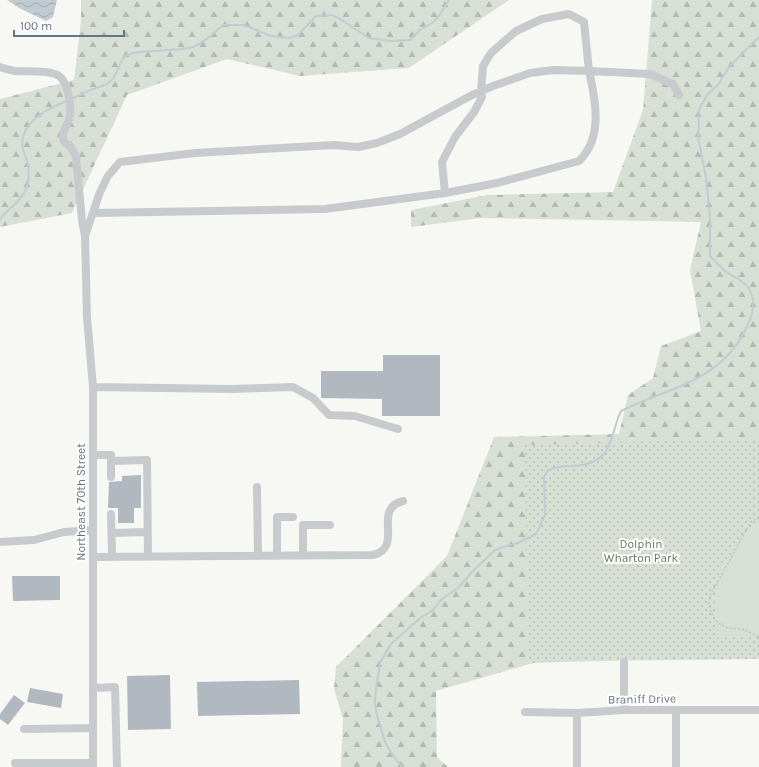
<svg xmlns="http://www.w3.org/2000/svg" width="759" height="767" viewBox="0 0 759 767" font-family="Karla,sans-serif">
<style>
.forest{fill:url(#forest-firs)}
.park{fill:url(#park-dots)}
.pitch{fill:#d8e0d5}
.water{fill:url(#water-waves)}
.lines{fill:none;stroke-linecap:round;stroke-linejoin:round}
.stream{stroke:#c1ccd2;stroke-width:2}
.building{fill:#b1b8bf}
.path{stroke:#c0c2c5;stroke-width:1.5;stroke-dasharray:2 2;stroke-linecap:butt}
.minor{stroke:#c7cbce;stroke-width:8}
.labels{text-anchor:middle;stroke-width:4;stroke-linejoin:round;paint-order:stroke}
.street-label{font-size:12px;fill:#647588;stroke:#fff}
.park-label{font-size:12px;fill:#637960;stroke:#fff}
</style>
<defs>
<pattern id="forest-firs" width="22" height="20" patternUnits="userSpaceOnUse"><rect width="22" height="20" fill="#d8e0d5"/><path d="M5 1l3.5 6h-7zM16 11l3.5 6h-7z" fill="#b3bab3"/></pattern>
<pattern id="park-dots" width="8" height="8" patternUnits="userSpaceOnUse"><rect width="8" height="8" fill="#d8e0d5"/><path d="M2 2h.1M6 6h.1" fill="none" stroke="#b3bab3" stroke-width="1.8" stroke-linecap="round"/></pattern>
<pattern id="water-waves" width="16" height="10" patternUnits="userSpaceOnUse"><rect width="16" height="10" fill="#c1ccd2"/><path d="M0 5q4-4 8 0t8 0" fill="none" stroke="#a0aab0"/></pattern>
</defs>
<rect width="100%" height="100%" fill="#f7f8f4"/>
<!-- forest -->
<path class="forest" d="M81,0H509L409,68L300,76L227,59L127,95L72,213L0,227V99L74,80L81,21Z
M652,0H759V497L697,657L533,663L436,691L437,757L448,767H343L341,766L343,719L334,689L336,667L447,556L494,437L619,434L628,395L653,378L661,346L701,331L690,270L701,222L481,218L411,227V210L487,195L613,192L643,110Z"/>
<!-- park -->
<path class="park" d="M759,439V659L528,662L525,445Z"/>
<!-- pitch -->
<path class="pitch" d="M759,521V637L718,638L716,597L718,580L723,564L751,528Z"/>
<!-- water -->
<path class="water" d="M7,0H57L53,17L46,21L19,8Z"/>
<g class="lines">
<!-- stream -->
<path class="stream" d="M71,99C78,96 86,92 93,89C102,86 109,85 114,77C119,70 119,61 126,56C134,49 178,52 193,47C205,42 214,33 223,25H244L271,36L289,38L298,35L316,16L332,15L340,19L369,38L391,41L410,40L420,30L432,23L439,16L449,0
M0,219C8,209 19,203 25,191C29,183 30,170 27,161C26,157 24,153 23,149C17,124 48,108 67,101
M402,767L392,754L385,742L377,716L375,703L376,689L380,663L383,658L390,645L420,618L432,611L442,599L459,587L471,573L495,550L506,546L518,543L536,534L545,515L544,477L548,470C561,465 569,467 582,465C614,460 610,434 621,411C670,387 724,381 748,324C753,313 756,300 749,289C744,280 733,277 725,271C720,266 715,261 710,256V218L706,178L698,136L699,123L698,114L700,107L708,94L718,85L729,67L759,37"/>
</g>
<!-- building -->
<path class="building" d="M383,355H440V416H382V399L321,398V371H383Z
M141,475V508H134V523H118V508H108L109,482L122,481V476Z
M12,576H60V600L13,601Z
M170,675L171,729L128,730L127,676Z
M299,680L300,714L198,716L197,682Z
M30,688L63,694L61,708L27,702Z
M14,695L25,703L8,725L0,719V714Z"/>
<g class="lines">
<!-- path -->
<path class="path" d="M759,517L751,522L748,527L710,596C707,610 715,625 729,628C734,629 740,628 745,630C750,632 754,635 759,637"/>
<!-- minor -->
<path class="minor" d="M0,67C5,69 10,70 15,71C28,72 42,70 55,74C69,78 72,108 69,120C67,126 62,132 63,138C63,144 69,144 72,149C73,151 75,154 76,157L82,221L85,236L87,317L93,387V767
M445,193L442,162L455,137L474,112L482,97L481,92L483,66L491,53L516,31L542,19L569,14L584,22L589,71L650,74L673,84L679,95
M85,236L100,192L108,176L120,162L195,153L334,145L358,147L377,143L400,134L472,95L493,86L530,73L553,70L589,71C596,101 603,138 579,161L497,183L445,193L325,209L94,213
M93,387L231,389L293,387L313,398L329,415L355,416L398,429
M93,455H111V461L147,460L148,556
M111,461V477
M257,487L258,556
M111,514L112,556
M112,533L147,532
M0,542L34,540L64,532L93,530
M303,555V525H330
M277,556V517H293
M93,557L373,555C405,547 371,509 403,501
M624,662V710
M93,688L115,687L117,767
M676,711V767
M525,712L577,713L624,710H759
M577,713V767
M24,729L93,728
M15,763H93"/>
</g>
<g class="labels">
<!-- street labels -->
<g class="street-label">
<text transform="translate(81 502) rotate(-90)" y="4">Northeast 70th Street</text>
<text transform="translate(642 699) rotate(-1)" y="4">Braniff Drive</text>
</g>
<!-- park labels -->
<g class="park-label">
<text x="641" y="548">Dolphin<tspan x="641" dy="14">Wharton Park</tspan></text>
</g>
</g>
<!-- scale -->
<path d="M14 30v6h110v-6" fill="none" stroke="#647588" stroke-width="2"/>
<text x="20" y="30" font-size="12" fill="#647588" stroke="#ffffff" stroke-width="3" paint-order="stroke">100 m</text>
</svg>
